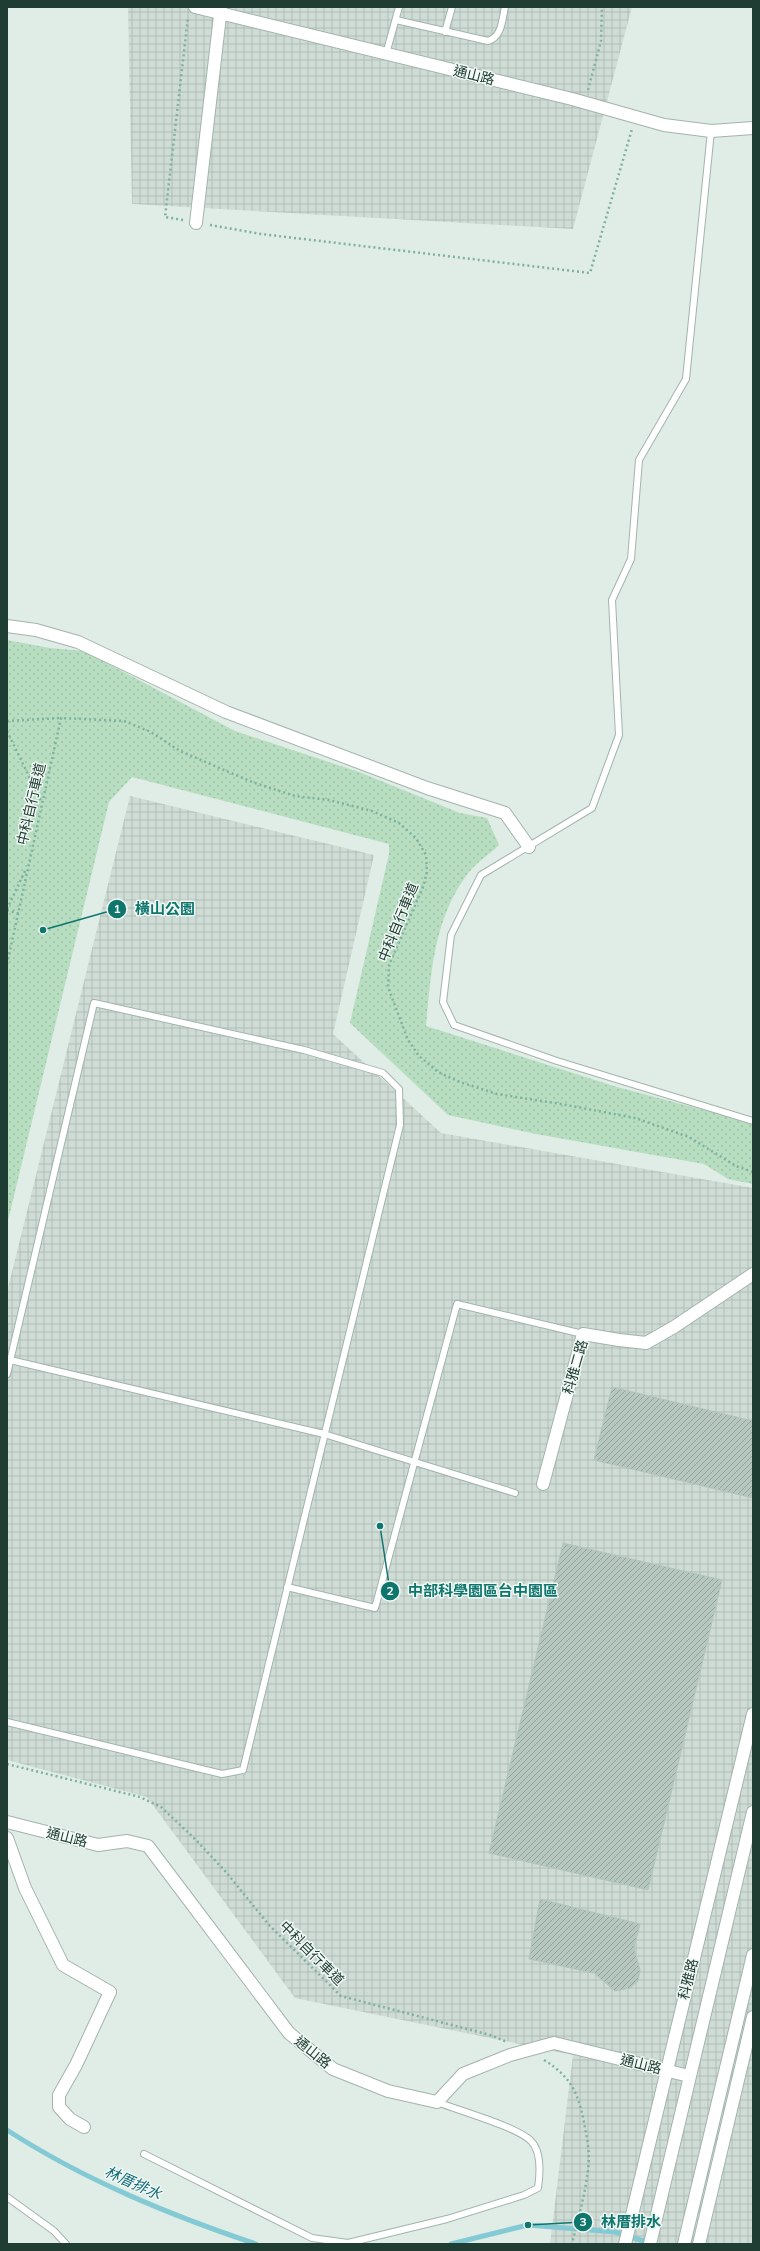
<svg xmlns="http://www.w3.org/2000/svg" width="760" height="2251" viewBox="0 0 760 2251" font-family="Mulish,'Noto Sans TC',sans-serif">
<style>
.industrial{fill:url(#industrial-grid)}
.park{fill:url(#park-dots)}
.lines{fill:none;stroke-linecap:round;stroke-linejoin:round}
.stream{stroke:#84cad4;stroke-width:5}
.building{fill:url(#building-hatch);stroke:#b2c6bd}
.service-casing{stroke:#a3b4ad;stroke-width:8}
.minor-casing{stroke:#a3b4ad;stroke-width:14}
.tertiary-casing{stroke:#a3b4ad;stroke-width:14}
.path{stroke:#7eb1a0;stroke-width:2.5;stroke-dasharray:2 3;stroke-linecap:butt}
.service{stroke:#fff;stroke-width:6}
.minor{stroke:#fff;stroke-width:12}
.tertiary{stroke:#fff;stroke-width:12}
.labels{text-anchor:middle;stroke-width:3;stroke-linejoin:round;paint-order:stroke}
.street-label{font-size:14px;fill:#203d34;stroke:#f0f8f4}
.water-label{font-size:15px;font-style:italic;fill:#166d7c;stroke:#f0f8f4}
.leader{fill:none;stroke:#0f766e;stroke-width:1.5}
.callout-dot{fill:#0f766e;stroke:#f0f8f4;stroke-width:1.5}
.mark-label{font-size:12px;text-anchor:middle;font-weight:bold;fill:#fff}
.callout-label{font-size:15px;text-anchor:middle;font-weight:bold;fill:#0f766e;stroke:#f0f8f4;stroke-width:3;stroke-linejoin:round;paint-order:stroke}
</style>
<defs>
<pattern id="industrial-grid" width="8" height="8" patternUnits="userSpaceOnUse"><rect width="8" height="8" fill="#cedcd5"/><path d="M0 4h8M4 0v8" fill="none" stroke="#b1beb7"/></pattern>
<pattern id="park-dots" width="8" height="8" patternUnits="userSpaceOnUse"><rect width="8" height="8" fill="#b7dec1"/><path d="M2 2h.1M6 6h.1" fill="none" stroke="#9dbfa6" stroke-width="1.8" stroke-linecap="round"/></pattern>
<pattern id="building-hatch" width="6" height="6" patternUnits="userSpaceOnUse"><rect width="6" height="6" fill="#b5c7bf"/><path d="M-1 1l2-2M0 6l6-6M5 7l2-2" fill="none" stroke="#93a39c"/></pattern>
</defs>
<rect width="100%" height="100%" fill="#e0ece6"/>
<!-- industrial -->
<path class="industrial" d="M128,7H632L573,229L132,204Z
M130,796L374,855L333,1034L441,1133L753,1188V2244H550L573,2055L295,1998L147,1797L7,1760V1292Z"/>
<!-- park -->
<path class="park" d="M7,640L50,648L84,651L235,731L359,772L460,813L487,818L499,845C489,855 474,864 466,876C434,920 431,973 426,1026L617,1087L753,1123V1184L728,1179L704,1164L536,1134L448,1115L350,1023L389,854V844L132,777L109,802L7,1225Z"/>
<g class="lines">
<!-- stream -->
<path class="stream" d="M7,2130C84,2180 170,2215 256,2244
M451,2244L528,2225L615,2232L650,2243"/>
</g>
<!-- building -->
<path class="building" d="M612,1387L753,1421V1498L594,1460Z
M563,1543L722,1580L648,1890L489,1853Z
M540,1899L640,1924L634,1948L640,1970L638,1981L630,1988L615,1991L594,1973L529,1959Z"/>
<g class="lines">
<defs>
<path id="service" d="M396,20L488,41C502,37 502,20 505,7
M445,32L452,7
M386,54L399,7
M711,131L686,379L639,460L631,559L612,600L619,735L592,808L481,875L451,935L443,1002L454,1025L557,1061L753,1121
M10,1360L324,1434L515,1493
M7,1374L94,1003L304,1050L383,1073L399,1089L400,1125L243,1770L222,1774L7,1722
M287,1587L375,1608L457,1304L583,1334
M144,2154L312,2238L348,2243L447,2219L524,2195L538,2188C540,2174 542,2152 531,2141C518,2127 457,2110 437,2102
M7,2197L54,2231L66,2244"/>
<path id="minor" d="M195,7L572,99L664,125L711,131L753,128
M196,223L221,7
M7,626L36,630L78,642L226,712L427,788L505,813L529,847
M543,1484L583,1334L619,1340L646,1343L674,1327L753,1274
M7,1822L98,1845L127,1841L148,1846L289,2033L333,2069L388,2091L437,2102L463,2074L510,2055L554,2043L689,2076
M7,1838L25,1888L63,1965L110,1992L76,2065L59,2095V2107L70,2119L84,2127
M625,2244L753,1714
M699,2244L753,2017"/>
<path id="tertiary" d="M650,2244L753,1812
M684,2244L753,1955"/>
</defs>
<!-- service casing -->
<use href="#service" class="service-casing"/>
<!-- minor casing -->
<use href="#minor" class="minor-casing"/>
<!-- tertiary casing -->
<use href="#tertiary" class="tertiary-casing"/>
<!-- path -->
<path class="path" d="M588,90L601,41L602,7
M183,220L165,217L188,17
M210,225L261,234L590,273L632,129
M7,721L61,718
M7,731L42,803
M7,909L25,871
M7,910L20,914
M7,964L61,718L124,721L151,732L180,751L252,782L295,796L329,800L372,811L399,823L416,838L426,855L427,872L423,887L389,965L388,987L408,1040L419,1056L438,1072L460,1082L497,1094L561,1104L635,1118L689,1137L736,1166L753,1172
M7,1764L140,1797L161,1807L195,1839L226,1872L269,1925L341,1996L490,2035L507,2042
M544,2060C575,2079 580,2099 586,2133C588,2144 590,2158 588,2170C585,2195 578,2219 572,2244"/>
<!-- service -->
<use href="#service" class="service"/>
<!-- minor -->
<use href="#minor" class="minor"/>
<!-- tertiary -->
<use href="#tertiary" class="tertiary"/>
</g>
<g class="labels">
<!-- street labels -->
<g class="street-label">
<text transform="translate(474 75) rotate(14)" y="5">通山路</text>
<text transform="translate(31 804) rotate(-77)" y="5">中科自行車道</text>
<text transform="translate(398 922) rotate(-68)" y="5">中科自行車道</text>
<text transform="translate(575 1367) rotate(-74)" y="5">科雅二路</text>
<text transform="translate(67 1837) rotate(14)" y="5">通山路</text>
<text transform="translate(312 1953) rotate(45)" y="5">中科自行車道</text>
<text transform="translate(688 1979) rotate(-76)" y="5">科雅路</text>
<text transform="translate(313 2052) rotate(39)" y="5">通山路</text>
<text transform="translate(641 2064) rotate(14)" y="5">通山路</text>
</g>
<!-- water labels -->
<g class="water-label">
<text transform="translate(133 2183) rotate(24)" y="5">林厝排水</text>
</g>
</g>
<!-- callouts -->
<path class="leader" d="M43 930L117 909M380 1526L390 1591M528 2225L583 2222"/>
<g class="callout-dot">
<circle cx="43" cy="930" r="4"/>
<circle cx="380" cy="1526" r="4"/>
<circle cx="528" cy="2225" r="4"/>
<circle cx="117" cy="909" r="10"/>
<circle cx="390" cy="1591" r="10"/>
<circle cx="583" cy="2222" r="10"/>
</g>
<g class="mark-label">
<text x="117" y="913">1</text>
<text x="390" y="1595">2</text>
<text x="583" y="2226">3</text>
</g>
<g class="callout-label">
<text x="165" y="914">橫山公園</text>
<text x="483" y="1596">中部科學園區台中園區</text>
<text x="631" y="2227">林厝排水</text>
</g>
<!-- border -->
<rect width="760" height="2251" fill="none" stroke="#203d34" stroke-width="16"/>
</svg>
